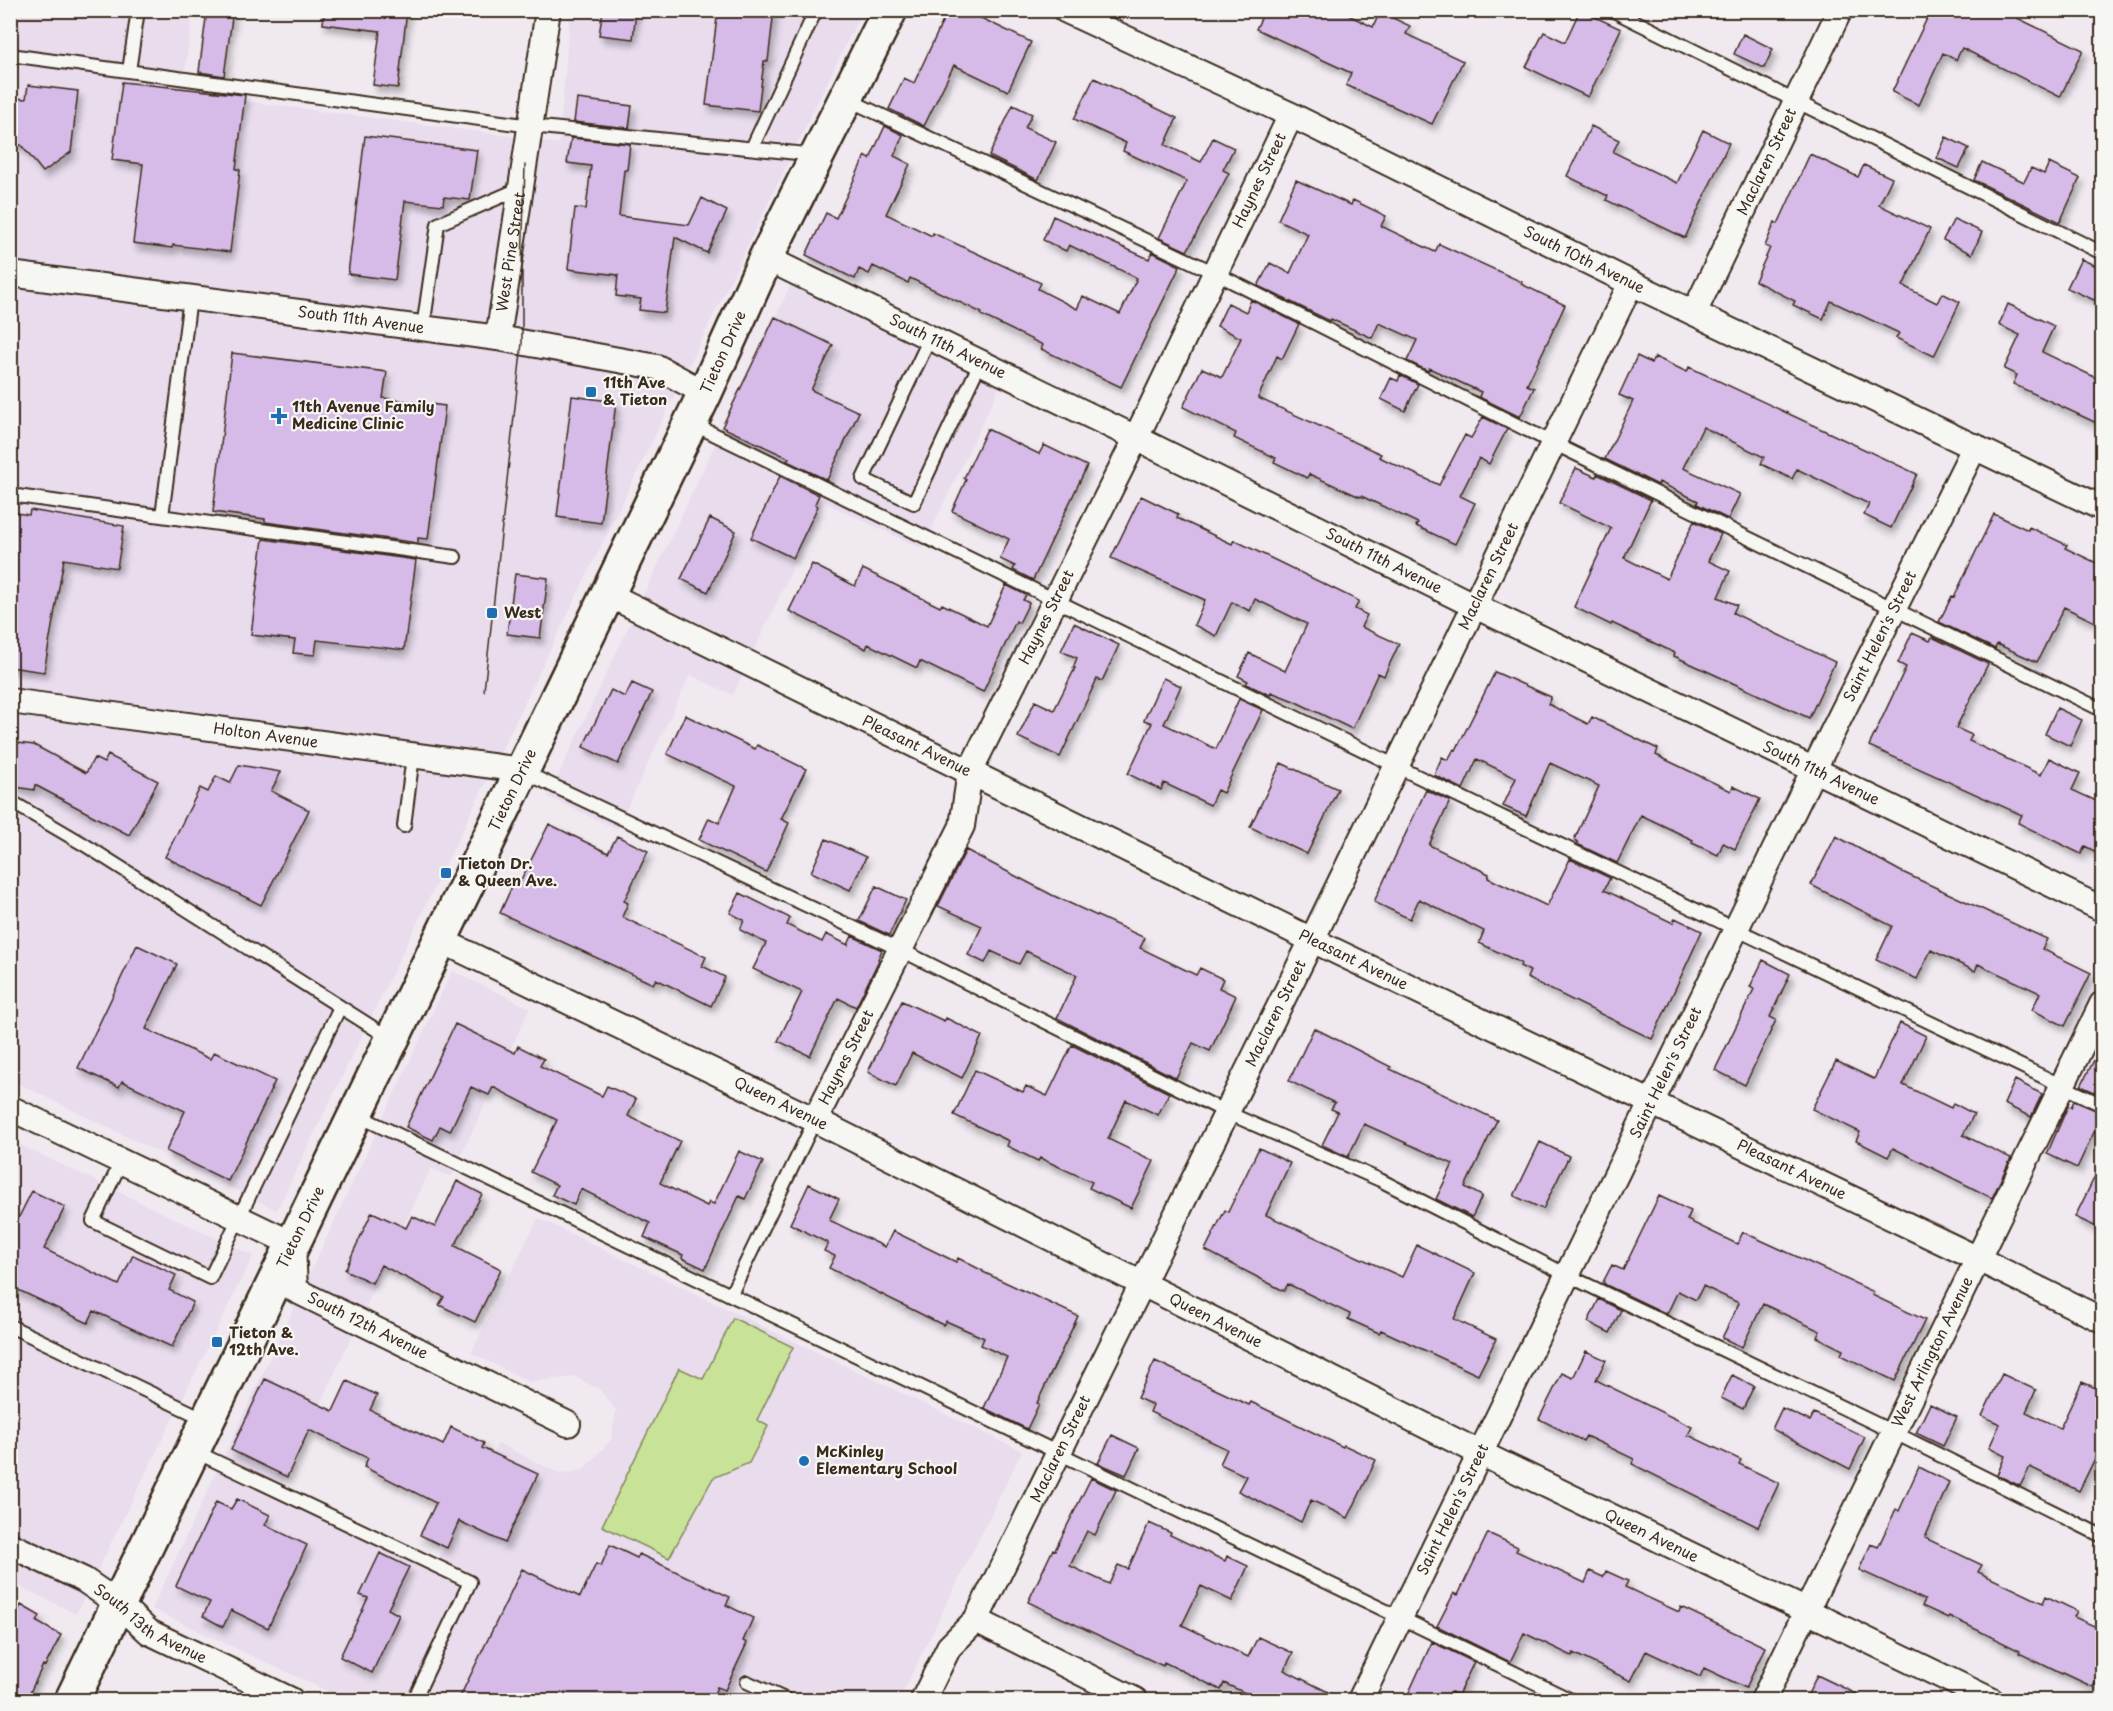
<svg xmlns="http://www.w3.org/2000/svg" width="2113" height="1711" viewBox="0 0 2113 1711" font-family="'Playpen Sans',sans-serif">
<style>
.built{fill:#e8dced}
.green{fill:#c8e298;stroke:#82865b;stroke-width:1.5}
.building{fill:#d6bae7;stroke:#3b2a1e;stroke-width:1.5;filter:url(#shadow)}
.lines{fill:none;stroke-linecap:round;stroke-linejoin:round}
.service-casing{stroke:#3b2a1e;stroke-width:16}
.minor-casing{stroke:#3b2a1e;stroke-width:28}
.secondary-casing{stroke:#3b2a1e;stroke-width:38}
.service{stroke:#f6f6f2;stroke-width:12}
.minor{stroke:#f6f6f2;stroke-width:24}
.secondary{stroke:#f6f6f2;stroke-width:33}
.tram{stroke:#3b2a1e;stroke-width:1.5}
.poi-dot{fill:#1f6fb2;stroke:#f6f6f2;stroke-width:2}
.labels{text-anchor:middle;stroke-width:4.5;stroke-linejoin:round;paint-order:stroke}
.street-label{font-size:15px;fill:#3b2a1e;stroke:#f6f6f2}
.poi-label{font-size:15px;font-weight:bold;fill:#3b2a1e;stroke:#f6f6f2;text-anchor:start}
</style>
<defs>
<filter id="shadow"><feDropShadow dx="3.5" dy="6" stdDeviation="3" flood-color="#0004"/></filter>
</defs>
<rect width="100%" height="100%" fill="#f0eaf0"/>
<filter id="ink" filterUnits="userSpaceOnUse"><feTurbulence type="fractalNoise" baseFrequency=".0167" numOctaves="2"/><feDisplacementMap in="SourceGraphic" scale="12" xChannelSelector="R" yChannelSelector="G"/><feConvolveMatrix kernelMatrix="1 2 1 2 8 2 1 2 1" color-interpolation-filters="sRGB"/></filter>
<g filter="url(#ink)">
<!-- built -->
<path class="built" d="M10,11H193L182,93L489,133L559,144L570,11H862L277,1210L11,1080Z
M801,263L1011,363L922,549L824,502L733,695L690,675L617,829L548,797Z
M452,971L530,1008L451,1177L431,1168L280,1489L436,1563L498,1443L560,1474L583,1470L611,1440L616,1410L599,1389L575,1377L530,1382L471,1353L538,1218L1022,1451L899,1700H346L152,1609Z
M10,1140L253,1256L76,1614L11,1582Z"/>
<!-- green -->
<path class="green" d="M733,1318L793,1347L757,1420L768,1426L749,1463L713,1478L669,1558L602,1526L679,1368L703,1379Z"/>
<!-- building -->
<path class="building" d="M207,10H233L224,76L199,72Z
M324,10H407L398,88L373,85L380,31L323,24Z
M603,10H636L633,39L599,35Z
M718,10H774L768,61H764L758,111L706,105Z
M948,10H979L977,16L1031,42L1008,91L954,65L924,126L889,109L904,78L914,83Z
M1265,10H1338L1373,27L1380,12L1410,26L1406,34L1463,61L1432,124L1346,85L1351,73L1256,29Z
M1580,10L1621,29L1588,97L1526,67L1544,32L1565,42Z
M1931,10H2001L2083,50L2060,97L1962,48L1956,60L1943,53L1919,105L1892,92Z
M1743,34L1773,49L1764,68L1734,54Z
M1094,78L1177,118L1165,145L1201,162L1213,138L1234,148L1223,170L1229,173L1187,251L1159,238L1187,181L1123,151L1126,143L1074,119Z
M122,82L245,95L236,169L240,170L230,252L173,245L172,248L133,243L143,164L112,160Z
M28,85L78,91L71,152L43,172L21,145L12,143L18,98L26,99Z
M577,99L632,106L629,128L574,122Z
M1013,105L1032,114L1025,128L1056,142L1038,180L989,156Z
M885,126L903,135L894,156L910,164L886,214L932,236L933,233L1041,283L1038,289L1077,309L1083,296L1120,314L1137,278L1069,245L1066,251L1043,240L1053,216L1149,259L1152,252L1180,266L1121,387L1041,349L1043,345L981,315L982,313L910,278L908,283L873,266L869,274L859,269L855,279L806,255L826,213L836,218L865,156L870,159Z
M1591,126L1619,140L1613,152L1677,183L1703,130L1729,143L1685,238L1606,200L1608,196L1567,176Z
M365,136L477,150L470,200L444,197L443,205L405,201L395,280L348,274Z
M1946,137L1969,148L1959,168L1937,158Z
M571,138L630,144L627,170H624L619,216L689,225L702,198L727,211L707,253L675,237L665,313L639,310L641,299L616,296L618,275L568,269L575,208L586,209L591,166L567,163Z
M1810,154L1858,177L1864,165L1892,178L1879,205L1930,229L1903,286L1937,303L1942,293L1960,302L1934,356L1896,338L1899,333L1831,301L1823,319L1793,305L1795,301L1755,281L1770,248L1765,246L1775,222L1778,224Z
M1982,162L2024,182L2031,168L2044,174L2049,163L2080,178L2060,222L1974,180Z
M1296,180L1351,205L1353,200L1386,216L1381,226L1435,252L1439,244L1522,282L1521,284L1565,305L1527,385L1534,388L1520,417L1479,397L1481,392L1429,368L1428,371L1407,361L1417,340L1379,323L1372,338L1331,319L1330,321L1258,286L1270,263L1290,273L1308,234L1278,220Z
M1954,219L1982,232L1972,254L1943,240Z
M2081,259L2103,269V304L2067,288Z
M1251,300L1299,324L1282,359L1277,356L1258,398L1381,454L1379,457L1439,485L1465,435L1471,438L1483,417L1507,429L1489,464L1479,458L1460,496L1475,503L1455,544L1416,526L1418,523L1361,496L1360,497L1309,474L1307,478L1274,462L1276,458L1234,438L1236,433L1183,407L1202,368L1222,377L1241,338L1217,326L1228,303L1246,312Z
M2008,304L2054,326L2042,352L2103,381V426L2013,384L2017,375L2004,369L2020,335L1999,325Z
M775,317L833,345L811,390L859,412L827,480L787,461L789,458L722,427Z
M232,353L387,372L383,398L445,406L428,539L418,538V543L265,522V519L213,512Z
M1637,356L1651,363L1655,357L1687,372L1689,367L1917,474L1891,528L1864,515L1869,504L1797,469L1792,479L1761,464L1764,457L1703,427L1683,468L1740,494L1728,519L1697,504L1698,501L1659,482L1658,485L1605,459L1633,401L1619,395Z
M1400,375L1418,384L1405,411L1381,399L1391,378L1398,381Z
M572,396L616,402L601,523L557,517Z
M987,429L1039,454L1044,445L1087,466L1033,580L1013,570L1015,566L1000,559L1009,539L952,511L966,480L964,478Z
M1576,468L1596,477L1597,474L1651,500L1624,558L1667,579L1694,521L1721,534L1708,561L1730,571L1718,597L1737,605L1733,613L1835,662L1809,718L1674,656L1675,653L1612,623L1611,625L1574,607L1611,528L1559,503Z
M780,476L819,495L815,504L818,506L793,558L751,538Z
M1141,496L1178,514L1177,518L1232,544L1234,540L1359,601L1355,609L1367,615L1361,627L1399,644L1384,676L1378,673L1352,729L1294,701L1271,692L1270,695L1246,684L1248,681L1238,676L1249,653L1285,671L1307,624L1255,599L1250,611L1232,602L1216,636L1194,625L1205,600L1111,558Z
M30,510L124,526L117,568L64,559L44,672L10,667V512L29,515Z
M1994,514L2028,530L2029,527L2067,545L2065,548L2103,566V626L2064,607L2037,662L1997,644L1995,649L1939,622L1952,596L1954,597Z
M710,518L736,531L708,592L681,579Z
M263,539L416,560L404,650L317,640L315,655L293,653L295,640L251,635Z
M812,564L855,586L863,569L940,607L942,604L987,626L1006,585L1026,595L1023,600L1029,603L1019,623L1016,621L983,692L920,661L917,668L868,644L866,649L789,611Z
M515,574L548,578L540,638L507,634Z
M1074,623L1119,645L1102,681L1097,679L1060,757L1018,737L1035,701L1054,710L1075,668H1073L1077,658L1061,651Z
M1912,633L1930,641L1932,637L1988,664L1956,728L1972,735L1969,741L2041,775L2049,758L2080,773L2072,790L2103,804V838L2096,852L2085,846L2081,854L2018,823L2022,815L1869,746L1906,667L1898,663Z
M1495,672L1551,697L1548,704L1588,724L1592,717L1658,749L1656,755L1731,791L1733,786L1760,799L1735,849L1723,843L1718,855L1692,843L1693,840L1641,815L1617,863L1577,844L1578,842L1574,840L1599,786L1550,763L1526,816L1503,806L1516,778L1477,759L1463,789L1434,775L1442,757L1448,760L1454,749L1456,750Z
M1163,678L1181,686L1164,724L1216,749L1239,699L1263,710L1223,793L1217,790L1210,805L1164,783L1161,790L1128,774L1152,723L1144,720Z
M632,683L652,692L618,764L583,747L611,690L625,697Z
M2057,708L2082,720L2070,746L2045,734Z
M685,715L755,749L757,745L806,769L781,819L789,823L766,872L699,840L709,818L719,823L736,786L667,754Z
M10,742L34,745L86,773L94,758L104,763L108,755L158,781L129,835L35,785L34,790L16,787V782L10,781Z
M1281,763L1338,789L1307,854L1250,827Z
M239,765L281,772L271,791L309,810L261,905L165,857L200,788L208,792L216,776L230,783Z
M1426,790L1450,801L1429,845L1489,874L1488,878L1547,906L1570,859L1610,878L1604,890L1673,923L1675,918L1702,931L1652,1039L1527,978L1530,971L1520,966L1521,963L1479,943L1484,931L1419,899L1410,919L1374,902Z
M549,824L608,853L617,836L648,851L624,901L628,903L622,917L706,957L702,966L725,977L711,1006L656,979L653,984L500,913L514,882L519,884Z
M1836,836L1900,871L2047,939L2042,949L2091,973L2065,1026L2032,1010L2040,993L1978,964L1975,971L1931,950L1917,979L1876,960L1892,926L1811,885Z
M826,839L866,857L850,890L811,872Z
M966,850L1052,895L1145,938L1140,948L1196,975L1200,968L1223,979L1219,988L1236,996L1210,1051L1193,1043L1176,1078L1057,1018L1077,975L1026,951L1019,964L991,951L985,963L968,955L982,926L938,906Z
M876,886L906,900L889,935L859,921Z
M740,893L790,918L787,925L822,942L826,934L848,945L852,936L882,950L878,959L879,960L856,1007L838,998L810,1056L778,1041L802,992L753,969L766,943L740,930L744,920L730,913Z
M137,945L177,964L146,1029L210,1059L214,1052L275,1081L228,1181L166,1151L185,1111L122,1081L119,1087L78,1068Z
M1763,960L1790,974L1770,1017L1776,1020L1745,1085L1715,1070L1754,989L1750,987Z
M902,1001L944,1021L946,1018L982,1036L962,1078L912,1053L896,1086L868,1072Z
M1900,1023L1926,1036L1903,1085L1951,1108L1953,1103L1974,1114L1963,1135L2011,1158L1992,1198L1893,1148L1888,1157L1856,1141L1860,1132L1812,1109L1836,1061L1874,1079Z
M455,1024L515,1053L518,1046L544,1059L540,1066L602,1096L607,1086L636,1099L628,1116L680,1141L660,1183L707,1206L709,1202L714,1204L739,1151L763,1162L745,1199L739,1196L705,1269L682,1258L683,1255L644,1237L650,1223L581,1189L574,1205L552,1195L557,1185L531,1172L557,1120L493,1087L489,1095L471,1087L450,1131L440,1126L433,1140L406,1127Z
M1314,1028L1391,1067L1390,1069L1497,1120L1465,1187L1482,1196L1472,1217L1436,1199L1453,1164L1364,1124L1348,1157L1322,1145L1338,1112L1331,1109L1335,1103L1289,1081Z
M2103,1042V1096L2081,1086Z
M1072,1045L1169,1093L1158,1115L1126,1100L1108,1139L1154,1161L1131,1208L1089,1188L1092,1182L1040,1158L1038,1161L1007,1146L1009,1141L954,1115L975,1070L1023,1092L1026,1086L1047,1096Z
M2015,1080L2042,1094L2031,1117L2004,1104Z
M2074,1101L2103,1113L2077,1168L2047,1154L2068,1106L2071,1107Z
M1540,1142L1569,1156L1543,1209L1514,1196Z
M1259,1148L1290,1163L1266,1215L1402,1277L1417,1245L1475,1273L1454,1319L1496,1339L1478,1375L1381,1330L1379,1333L1348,1319L1350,1314L1288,1284L1284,1291L1205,1250L1225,1210L1228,1212Z
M2103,1160V1230L2075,1217Z
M457,1181L482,1194L455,1246L501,1269L475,1322L439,1305L444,1297L381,1265L372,1283L345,1270L372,1212L406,1228L412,1216L435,1227Z
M809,1184L839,1199L829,1220L885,1247L893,1231L956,1262L958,1258L983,1271V1272L1078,1316L1037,1403L1039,1404L1027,1429L984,1408L1007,1357L981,1345L984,1338L946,1321L943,1325L829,1268L835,1256L824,1251L828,1243L790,1224Z
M32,1191L65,1207L44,1249L119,1285L133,1255L176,1275L169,1290L193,1302L172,1347L94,1311L88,1323L10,1286V1235Z
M1659,1196L1691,1211L1687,1220L1737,1244L1743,1232L1874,1292L1872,1295L1925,1320L1895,1381L1841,1355L1843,1350L1817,1337L1820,1331L1763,1304L1742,1347L1722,1338L1739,1303L1703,1286L1696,1300L1678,1291L1667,1314L1606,1285L1603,1282L1612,1265L1623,1270Z
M1599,1299L1621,1310L1610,1333L1588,1322Z
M1586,1351L1606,1360L1596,1380L1692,1427L1688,1435L1741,1460L1739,1464L1779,1483L1758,1527L1632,1464L1634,1459L1586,1436L1583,1441L1539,1419L1562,1373L1573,1378Z
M1155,1361L1249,1405L1251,1402L1343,1447L1344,1445L1376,1460L1348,1518L1311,1500L1301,1522L1238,1491L1246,1476L1220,1464L1227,1449L1150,1412L1153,1405L1137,1398Z
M2002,1374L2036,1390L2026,1412L2060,1428L2082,1382L2103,1391V1442L2079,1491L2030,1467L2020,1486L1997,1475L2005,1456L1989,1448L2000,1424L1982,1416Z
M1732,1375L1754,1386L1743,1409L1721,1398Z
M265,1379L333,1411L347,1381L377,1395L370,1410L443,1445L451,1427L484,1443L482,1448L538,1474L505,1543L459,1521L447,1548L420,1535L436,1503L364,1467L368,1458L309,1430L287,1477L231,1450Z
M1930,1404L1957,1417L1943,1446L1916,1433Z
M1782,1408L1810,1421L1814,1413L1865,1437L1850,1469L1772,1429Z
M1112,1435L1139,1448L1126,1475L1098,1463Z
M1919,1467L1949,1482L1925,1538L1982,1565L1978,1572L2043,1603L2046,1596L2077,1611L2074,1617L2103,1630V1685L2095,1682L2093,1687L2063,1673L2062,1674L2019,1653L2020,1651L1949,1616L1948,1618L1922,1606L1925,1600L1859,1570L1871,1544L1878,1547L1896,1509L1899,1511Z
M1091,1478L1116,1490L1095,1535L1087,1531L1070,1566L1109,1584L1118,1565L1128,1569L1149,1523L1171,1533L1170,1535L1225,1561L1227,1556L1248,1566L1232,1601L1201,1586L1182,1625L1248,1657L1258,1637L1293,1653L1284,1670L1346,1701H1262L1224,1683L1221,1690L1164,1662L1163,1666L1028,1602L1053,1549L1055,1550Z
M237,1499L270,1515L265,1525L307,1545L268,1628L231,1610L223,1627L203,1616L210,1602L176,1586L216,1502L231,1509Z
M1488,1533L1518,1547L1516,1551L1585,1583L1590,1571L1603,1577L1606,1571L1628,1581L1625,1587L1679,1612L1681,1607L1765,1647L1746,1688L1704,1668L1700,1677L1646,1651L1631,1681L1573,1653L1572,1656L1524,1633L1510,1662L1437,1626L1454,1593L1458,1595Z
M610,1545L637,1558L639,1554L730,1597L726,1605L753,1618L743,1641L747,1643L725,1690L717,1687L711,1701H458L522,1569L580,1597L596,1564L601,1566Z
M380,1553L409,1567L388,1609L399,1615L372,1673L340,1657L368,1598L360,1595Z
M21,1605L40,1616L37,1622L61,1635L45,1666L43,1665L26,1701H10V1627Z
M1432,1642L1474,1662L1458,1695L1451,1692L1447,1701H1405Z
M1817,1675L1871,1701H1805Z"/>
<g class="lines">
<defs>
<path id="service" d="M1612,10L2102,253
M10,55L531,126L816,155
M129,71L138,10
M847,99L1215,273L1553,443L2102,710
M752,148L816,10
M423,328L438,224L521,188
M930,338L863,479L914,503L980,363
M691,423L1396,766L2102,1105
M10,495L455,557
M162,516L190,298
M524,772L901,950L1228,1113L1380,1180L1567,1275L1893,1432L2102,1536
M10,801L85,845L391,1039
M404,826L413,756
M357,1115L1571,1700
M121,1162L93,1221L210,1278L340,1007
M731,1294L815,1120
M10,1326L207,1420
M194,1451L470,1582L414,1700
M747,1682L787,1700"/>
<g id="minor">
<path id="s1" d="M1065,10L1291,115L1631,283L2102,508"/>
<path id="s2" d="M766,258L1136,438L1473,605L2102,909"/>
<path id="s3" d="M10,274L498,338L657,367L705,393"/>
<path id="s4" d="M1694,313L1840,10"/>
<path id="s5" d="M498,338L548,10"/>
<path id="s6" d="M607,594L1312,940L1978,1259L2102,1320"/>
<path id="s7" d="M10,701L522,770"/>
<path id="s8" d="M440,940L815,1120L1480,1453L1991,1700"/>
<path id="s9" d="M10,1108L293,1244L295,1290L568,1424"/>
<path id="s10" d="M815,1120L962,826L970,771L1136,438L1291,115"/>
<path id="s11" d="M10,1545L84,1580L119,1604L149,1632L291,1700"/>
<path d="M976,1620L1135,1700"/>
<path id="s12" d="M923,1700L949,1647L976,1620L1312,940L1631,283"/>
<path id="s13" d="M1360,1700L1814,769L1975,446"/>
<path id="s14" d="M1763,1700L2102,1004"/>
</g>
<g id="secondary">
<path id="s15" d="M72,1700L705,393L766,258L890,10"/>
</g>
</defs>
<!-- service casing -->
<use href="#service" class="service-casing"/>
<!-- minor casing -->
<use href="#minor" class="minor-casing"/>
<!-- secondary casing -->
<use href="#secondary" class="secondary-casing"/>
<!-- service -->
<use href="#service" class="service"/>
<!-- minor -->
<use href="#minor" class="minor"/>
<!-- secondary -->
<use href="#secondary" class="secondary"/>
<!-- tram -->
<path class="tram" d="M484,691L522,343V267L525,165"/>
</g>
</g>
<!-- markers -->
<g class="poi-dot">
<rect x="585" y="386" width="12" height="12" rx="3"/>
<path d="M276 407h6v6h6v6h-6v6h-6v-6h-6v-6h6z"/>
<rect x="486" y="607" width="12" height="12" rx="3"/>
<rect x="440" y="867" width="12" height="12" rx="3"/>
<rect x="211" y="1336" width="12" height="12" rx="3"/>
<circle cx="804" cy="1461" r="6"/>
</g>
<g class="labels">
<!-- street labels -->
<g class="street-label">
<text dy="5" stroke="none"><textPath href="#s4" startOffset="168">Maclaren Street</textPath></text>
<text dy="5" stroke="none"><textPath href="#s10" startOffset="1042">Haynes Street</textPath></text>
<text dy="5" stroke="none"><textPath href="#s5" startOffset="87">West Pine Street</textPath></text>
<text dy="5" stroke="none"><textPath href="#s1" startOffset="576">South 10th Avenue</textPath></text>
<text dy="5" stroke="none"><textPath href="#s3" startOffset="354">South 11th Avenue</textPath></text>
<text dy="5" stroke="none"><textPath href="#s2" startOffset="202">South 11th Avenue</textPath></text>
<text dy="5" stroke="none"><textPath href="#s15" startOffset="1497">Tieton Drive</textPath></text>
<text dy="5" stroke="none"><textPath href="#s2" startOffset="688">South 11th Avenue</textPath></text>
<text dy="5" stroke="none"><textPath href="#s12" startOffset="1260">Maclaren Street</textPath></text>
<text dy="5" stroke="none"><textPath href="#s10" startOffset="556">Haynes Street</textPath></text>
<text dy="5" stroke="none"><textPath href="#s13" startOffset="1184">Saint Helen's Street</textPath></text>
<text dy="5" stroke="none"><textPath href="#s7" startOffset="258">Holton Avenue</textPath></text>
<text dy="5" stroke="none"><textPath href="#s6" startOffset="345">Pleasant Avenue</textPath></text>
<text dy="5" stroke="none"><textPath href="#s2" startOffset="1174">South 11th Avenue</textPath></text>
<text dy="5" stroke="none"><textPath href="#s15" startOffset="1011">Tieton Drive</textPath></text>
<text dy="5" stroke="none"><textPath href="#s6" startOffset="831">Pleasant Avenue</textPath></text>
<text dy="5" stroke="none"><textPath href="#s12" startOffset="774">Maclaren Street</textPath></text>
<text dy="5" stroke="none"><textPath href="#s10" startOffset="70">Haynes Street</textPath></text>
<text dy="5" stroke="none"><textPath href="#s13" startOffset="698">Saint Helen's Street</textPath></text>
<text dy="5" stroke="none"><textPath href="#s8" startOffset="378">Queen Avenue</textPath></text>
<text dy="5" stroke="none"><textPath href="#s6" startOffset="1317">Pleasant Avenue</textPath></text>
<text dy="5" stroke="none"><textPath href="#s15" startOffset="525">Tieton Drive</textPath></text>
<text dy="5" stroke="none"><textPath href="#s8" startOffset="864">Queen Avenue</textPath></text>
<text dy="5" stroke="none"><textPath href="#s9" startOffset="441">South 12th Avenue</textPath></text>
<text dy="5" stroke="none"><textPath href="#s14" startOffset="387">West Arlington Avenue</textPath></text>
<text dy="5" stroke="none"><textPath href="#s12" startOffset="288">Maclaren Street</textPath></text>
<text dy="5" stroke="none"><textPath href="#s13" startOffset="212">Saint Helen's Street</textPath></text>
<text dy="5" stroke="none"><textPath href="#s8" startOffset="1350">Queen Avenue</textPath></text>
<text dy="5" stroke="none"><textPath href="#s11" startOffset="162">South 13th Avenue</textPath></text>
</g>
<!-- poi labels -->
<g class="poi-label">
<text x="603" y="388">11th Ave<tspan x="603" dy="17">&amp; Tieton</tspan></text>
<text x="292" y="412">11th Avenue Family<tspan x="292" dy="17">Medicine Clinic</tspan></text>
<text x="504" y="618">West</text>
<text x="458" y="869">Tieton Dr.<tspan x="458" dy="17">&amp; Queen Ave.</tspan></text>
<text x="229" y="1338">Tieton &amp;<tspan x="229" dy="17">12th Ave.</tspan></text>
<text x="816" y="1457">McKinley<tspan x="816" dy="17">Elementary School</tspan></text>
</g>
</g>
<!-- margin -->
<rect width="2113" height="1711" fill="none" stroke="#f6f6f2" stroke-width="36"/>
<rect x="18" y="18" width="2077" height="1675" fill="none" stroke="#3b2a1e" stroke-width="2" filter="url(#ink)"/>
</svg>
